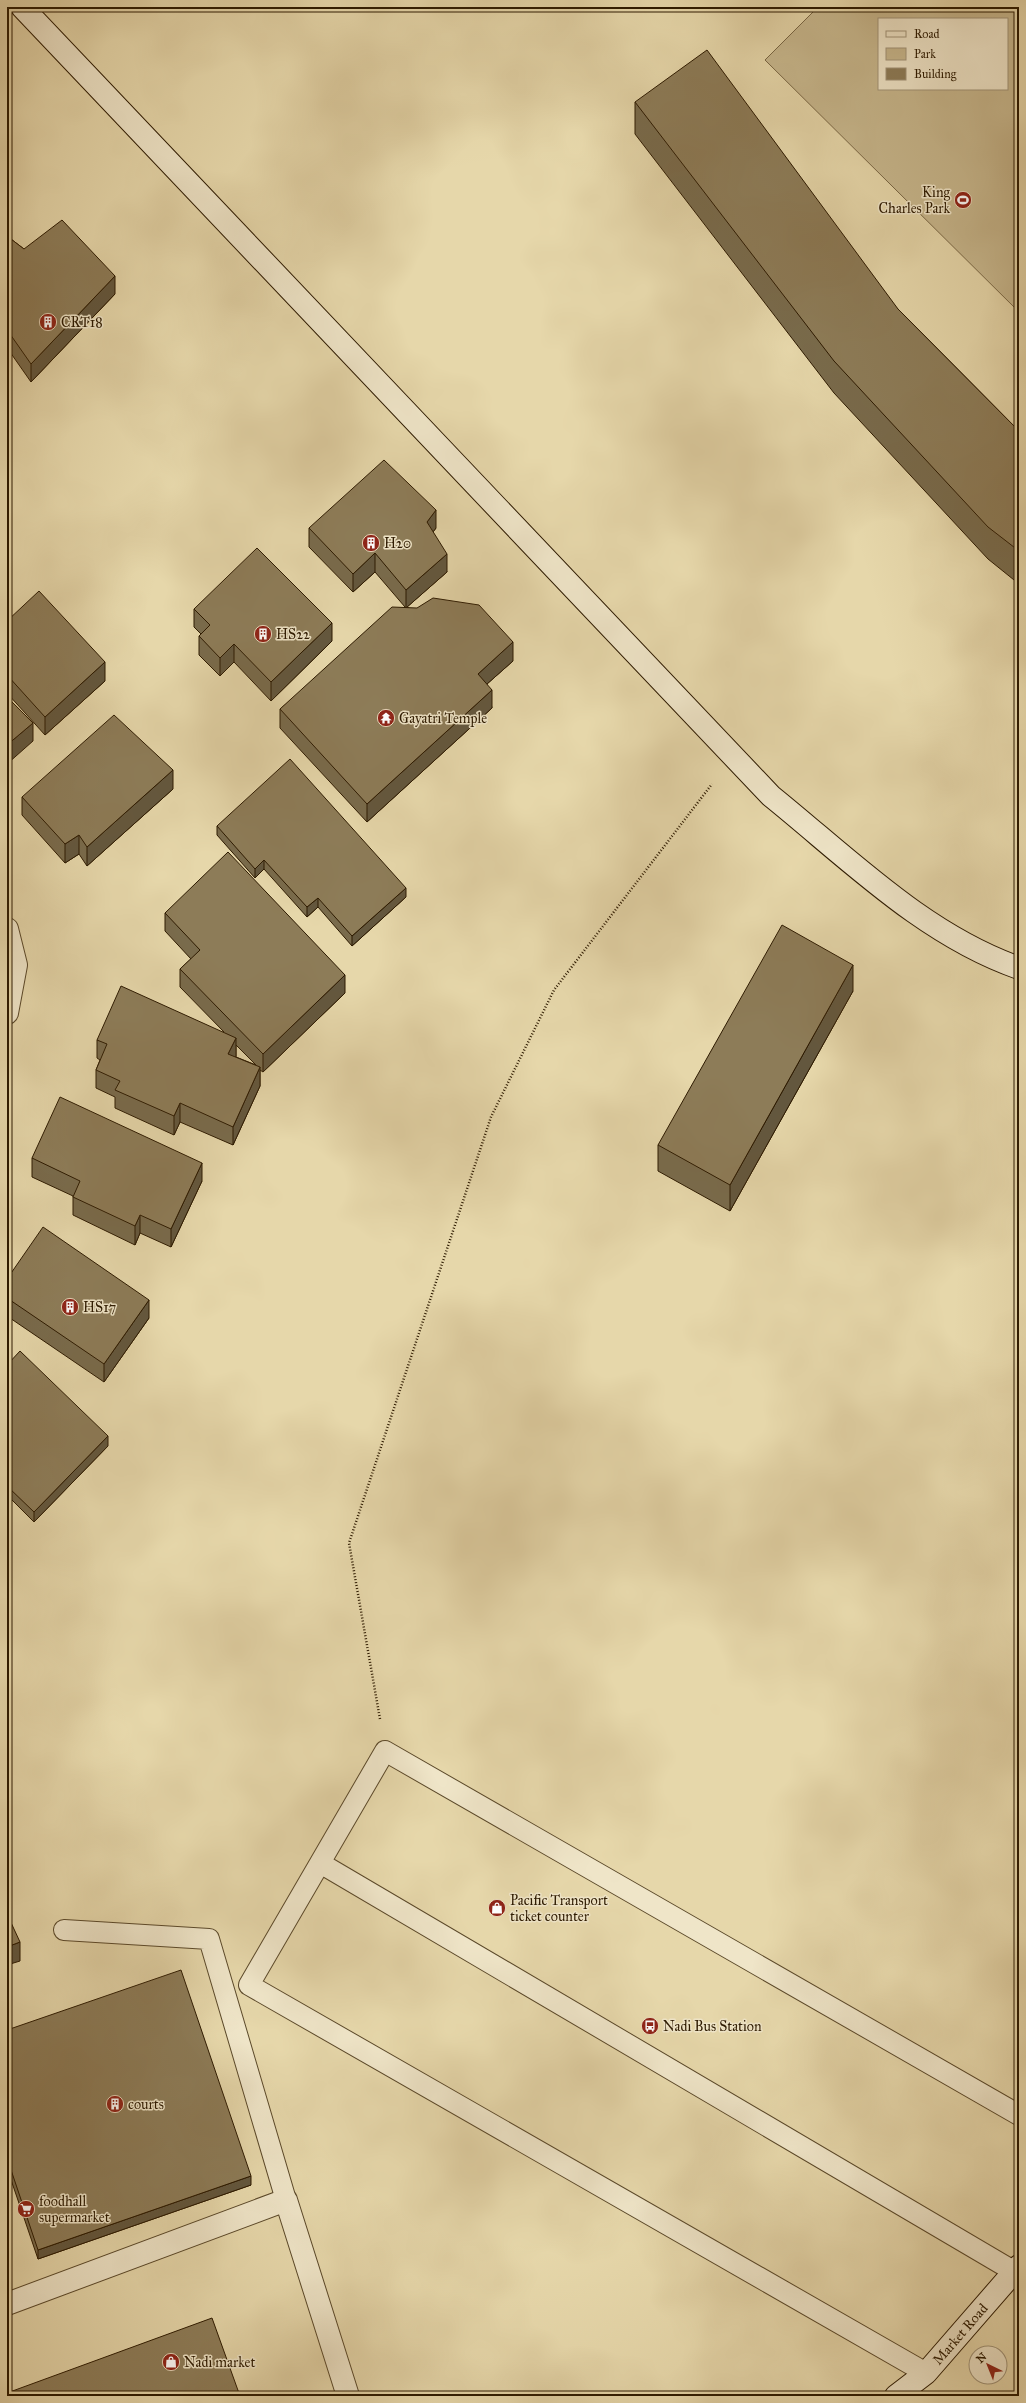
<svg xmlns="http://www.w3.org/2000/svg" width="1026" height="2403" viewBox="0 0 1026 2403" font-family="'IM FELL Great Primer',serif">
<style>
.green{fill:#c7b78d;stroke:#7a6846;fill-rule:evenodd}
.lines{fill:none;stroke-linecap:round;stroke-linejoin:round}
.service-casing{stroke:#5b492a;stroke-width:22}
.minor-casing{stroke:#5b492a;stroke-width:24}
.secondary-casing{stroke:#2d1a00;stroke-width:24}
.path{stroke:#2d1a00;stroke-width:2.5;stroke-dasharray:1 2;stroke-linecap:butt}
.service{stroke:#efe5c8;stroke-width:20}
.minor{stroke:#efe5c8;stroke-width:22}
.secondary{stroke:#efe5c8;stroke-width:22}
.wall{fill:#796b4c;stroke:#2d1a00;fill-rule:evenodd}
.shaded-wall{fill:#63573e;stroke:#2d1a00}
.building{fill:#8d7c58;stroke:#2d1a00}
.labels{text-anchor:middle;stroke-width:3;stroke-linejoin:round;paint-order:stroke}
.poi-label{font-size:14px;fill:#2d1a00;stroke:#efe5c8;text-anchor:start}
.street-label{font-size:14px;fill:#2d1a00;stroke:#efe5c8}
</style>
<rect width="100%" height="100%" fill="#e6d7aa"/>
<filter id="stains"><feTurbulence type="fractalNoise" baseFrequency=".005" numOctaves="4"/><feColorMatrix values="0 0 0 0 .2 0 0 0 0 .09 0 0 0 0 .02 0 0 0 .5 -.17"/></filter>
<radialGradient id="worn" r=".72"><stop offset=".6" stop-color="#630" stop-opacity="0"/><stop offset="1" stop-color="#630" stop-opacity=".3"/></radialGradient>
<!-- green -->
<path class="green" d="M818,7H1019V312L765,60ZM879,19H1007V89H879Z"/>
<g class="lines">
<defs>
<path id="service" d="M320,1863L1015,2272
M64,1930L209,1939L286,2200
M926,2373L249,1985L385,1751L1019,2115"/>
<path id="minor" d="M7,929L16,965L7,1013
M7,2304L286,2200L348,2396"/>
<path id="secondary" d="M22,7L771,796C848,858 924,935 1019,968
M896,2396L926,2373L1019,2266"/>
</defs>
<!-- service casing -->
<use href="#service" class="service-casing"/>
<!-- minor casing -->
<use href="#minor" class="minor-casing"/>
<!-- secondary casing -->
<use href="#secondary" class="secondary-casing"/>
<!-- path -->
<path class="path" d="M380,1719L349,1543L491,1117L554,990L712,784"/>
<!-- service -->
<use href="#service" class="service"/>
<!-- minor -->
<use href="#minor" class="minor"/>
<!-- secondary -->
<use href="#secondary" class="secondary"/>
</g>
<!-- wall -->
<path class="wall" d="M635,102L898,309L1019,431V584L988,559L834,393L635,134Z
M7,236L24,249L115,294L31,382L10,352L7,350Z
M309,528H436L433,532L447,572L407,607L513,661L487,684L492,708L367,822L280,728V709L405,607L375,572L353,592L309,547Z
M194,609L332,641L271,701L234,662L220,676L199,655V636L201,634L194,627Z
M7,621L105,681L45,735L7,693Z
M173,789L87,866L79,854L65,863L22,815V797Z
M217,826L406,897L352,946L318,907L307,917L264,869L255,878L217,835Z
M165,913L345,993L263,1072L260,1070V1086L233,1145L180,1122L174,1135L115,1108V1097L96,1088V1070L100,1060L97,1058V1040L224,1032L180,987V969L191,959L165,931ZM236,1045L256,1065L236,1057Z
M853,991L730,1211L658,1171V1145Z
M32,1158L202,1181L171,1247L140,1233L135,1245L73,1215V1196L32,1177Z
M7,1279L149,1318L104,1382L7,1316Z
M7,1365L108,1446L34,1522L7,1495Z
M7,2030L251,2185L38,2259L7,2168Z"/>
<!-- shaded-wall -->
<path class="shaded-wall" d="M115,276V294L31,382V364Z
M436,510V528L427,540V522Z
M375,553V572L353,592V574Z
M447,554V572L406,608V590Z
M332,623V641L271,701V682Z
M513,642V661L478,692V674Z
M234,644V662L220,676V658Z
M105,662V681L45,735V717Z
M492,690V708L367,822V804Z
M33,723V741L7,764V745Z
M173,770V789L87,866V847Z
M79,835V854L65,863V844Z
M264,860V869L255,878V869Z
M406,888V897L352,946V936Z
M318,898V907L307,917V907Z
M853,965V991L730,1211V1185Z
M345,975V993L263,1072V1054Z
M236,1038V1056L228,1072V1054Z
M260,1067V1086L233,1145V1127Z
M180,1103V1122L174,1135V1116Z
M202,1163V1181L171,1247V1229Z
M140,1215V1233L135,1245V1226Z
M149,1300V1318L104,1382V1364Z
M108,1436V1446L34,1522V1512Z
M20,1942V1961L7,1965V1947Z
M251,2176V2185L38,2259V2250Z"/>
<!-- building -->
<path class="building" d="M707,50L898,309L1019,431V551L988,527L834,361L635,102Z
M62,220L115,276L31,364L10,334L7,331V236L24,249Z
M384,460L436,510L427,522L447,554L406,590L375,553L353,574L309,528Z
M257,548L332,623L271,682L234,644L220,658L199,636L210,625L194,609Z
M39,591L105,662L45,717L7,675V621Z
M433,598L479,605L513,642L478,674L492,690L367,804L280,709L392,607L417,608Z
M7,697L33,723L7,745Z
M114,715L173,770L87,847L79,835L65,844L22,797Z
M290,759L406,888L352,936L318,898L307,907L264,860L255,869L217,826Z
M228,852L345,975L263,1054L180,969L200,950L165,913Z
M782,925L853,965L730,1185L658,1145Z
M121,986L236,1038L228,1054L260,1067L233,1127L180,1103L174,1116L115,1090L120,1081L96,1070L107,1044L97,1040Z
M60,1097L202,1163L171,1229L140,1215L135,1226L73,1197L80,1181L32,1158Z
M43,1227L149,1300L104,1364L7,1298V1279Z
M20,1351L108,1436L34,1512L7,1486V1365Z
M7,1914L20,1942L7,1947Z
M181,1970L251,2176L38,2250L7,2158V2030Z
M212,2318L240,2396H7V2393Z"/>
<!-- icons -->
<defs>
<symbol id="stadium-disc" viewBox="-11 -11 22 22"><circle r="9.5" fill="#8f2418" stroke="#efe5c8"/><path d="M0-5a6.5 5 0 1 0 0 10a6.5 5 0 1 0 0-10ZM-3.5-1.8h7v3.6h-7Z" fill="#fff"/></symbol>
<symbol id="building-disc" viewBox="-11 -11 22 22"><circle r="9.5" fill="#8f2418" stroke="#efe5c8"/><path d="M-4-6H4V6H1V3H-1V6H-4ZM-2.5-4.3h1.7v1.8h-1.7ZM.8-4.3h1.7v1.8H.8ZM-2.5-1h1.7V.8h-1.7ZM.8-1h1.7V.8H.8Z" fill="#fff"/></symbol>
<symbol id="temple-disc" viewBox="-11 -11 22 22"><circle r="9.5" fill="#8f2418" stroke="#efe5c8"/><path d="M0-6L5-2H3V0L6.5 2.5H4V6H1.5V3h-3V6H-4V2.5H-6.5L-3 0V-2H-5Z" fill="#fff"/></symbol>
<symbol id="shop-disc" viewBox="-11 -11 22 22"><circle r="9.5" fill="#8f2418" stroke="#efe5c8"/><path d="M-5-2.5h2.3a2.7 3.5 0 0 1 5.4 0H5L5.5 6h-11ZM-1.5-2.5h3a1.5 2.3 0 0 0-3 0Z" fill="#fff"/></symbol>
<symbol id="bus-disc" viewBox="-11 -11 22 22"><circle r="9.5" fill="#8f2418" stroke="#efe5c8"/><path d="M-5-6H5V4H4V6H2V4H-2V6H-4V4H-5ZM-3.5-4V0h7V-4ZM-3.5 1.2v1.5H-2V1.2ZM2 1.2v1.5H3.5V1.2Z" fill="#fff"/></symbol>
<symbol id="supermarket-disc" viewBox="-11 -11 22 22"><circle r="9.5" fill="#8f2418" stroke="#efe5c8"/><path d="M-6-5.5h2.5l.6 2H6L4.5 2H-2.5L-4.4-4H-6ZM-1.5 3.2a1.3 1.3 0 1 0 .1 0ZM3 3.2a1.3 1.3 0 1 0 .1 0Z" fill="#fff"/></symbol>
</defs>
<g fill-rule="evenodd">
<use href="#stadium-disc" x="953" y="190" width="20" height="20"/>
<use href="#building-disc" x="38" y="312" width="20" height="20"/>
<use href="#building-disc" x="361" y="533" width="20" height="20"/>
<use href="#building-disc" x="253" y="624" width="20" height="20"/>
<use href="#temple-disc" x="376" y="708" width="20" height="20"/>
<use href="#building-disc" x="60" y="1297" width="20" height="20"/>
<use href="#shop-disc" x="487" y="1898" width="20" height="20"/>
<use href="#bus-disc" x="640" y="2016" width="20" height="20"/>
<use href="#building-disc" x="105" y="2094" width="20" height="20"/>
<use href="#supermarket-disc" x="16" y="2199" width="20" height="20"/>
<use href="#shop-disc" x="161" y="2352" width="20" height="20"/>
</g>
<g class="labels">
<!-- poi labels -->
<g class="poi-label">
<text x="950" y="197" text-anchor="end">King<tspan x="950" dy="16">Charles Park</tspan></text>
<text x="61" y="327">CRT18</text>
<text x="384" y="548">H20</text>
<text x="276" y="639">HS22</text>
<text x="399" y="723">Gayatri Temple</text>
<text x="83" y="1312">HS17</text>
<text x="510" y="1905">Pacific Transport<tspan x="510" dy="16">ticket counter</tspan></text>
<text x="663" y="2031">Nadi Bus Station</text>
<text x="128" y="2109">courts</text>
<text x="39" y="2206">foodhall<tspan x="39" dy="16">supermarket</tspan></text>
<text x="184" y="2367">Nadi market</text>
</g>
<!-- street labels -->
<g class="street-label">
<text transform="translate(960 2334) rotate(-49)" y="5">Market Road</text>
</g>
</g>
<!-- margin -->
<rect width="1026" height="2403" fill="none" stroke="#e6d7aa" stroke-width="24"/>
<rect x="8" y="8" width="1010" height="2387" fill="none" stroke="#2d1a00" stroke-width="2"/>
<rect x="12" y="12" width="1002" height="2379" fill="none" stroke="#2d1a00"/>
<!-- legend -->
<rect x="878" y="18" width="130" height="72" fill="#efe5c8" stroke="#a19478"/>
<rect x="886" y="31" width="20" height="6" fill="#efe5c8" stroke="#a19478"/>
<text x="914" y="38" font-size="12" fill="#2d1a00">Road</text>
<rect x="886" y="48" width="20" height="12" fill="#c7b78d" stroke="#a19478"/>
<text x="914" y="58" font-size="12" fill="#2d1a00">Park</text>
<rect x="886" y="68" width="20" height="12" fill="#8d7c58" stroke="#a19478"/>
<text x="914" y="78" font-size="12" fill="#2d1a00">Building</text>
<!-- north arrow -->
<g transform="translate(988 2365) rotate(317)"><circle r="19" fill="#efe5c8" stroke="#a19478"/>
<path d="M0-3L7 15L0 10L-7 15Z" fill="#8f2418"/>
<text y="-6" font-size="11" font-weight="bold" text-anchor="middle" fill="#2d1a00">N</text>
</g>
<rect width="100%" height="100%" filter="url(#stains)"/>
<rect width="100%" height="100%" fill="url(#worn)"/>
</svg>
